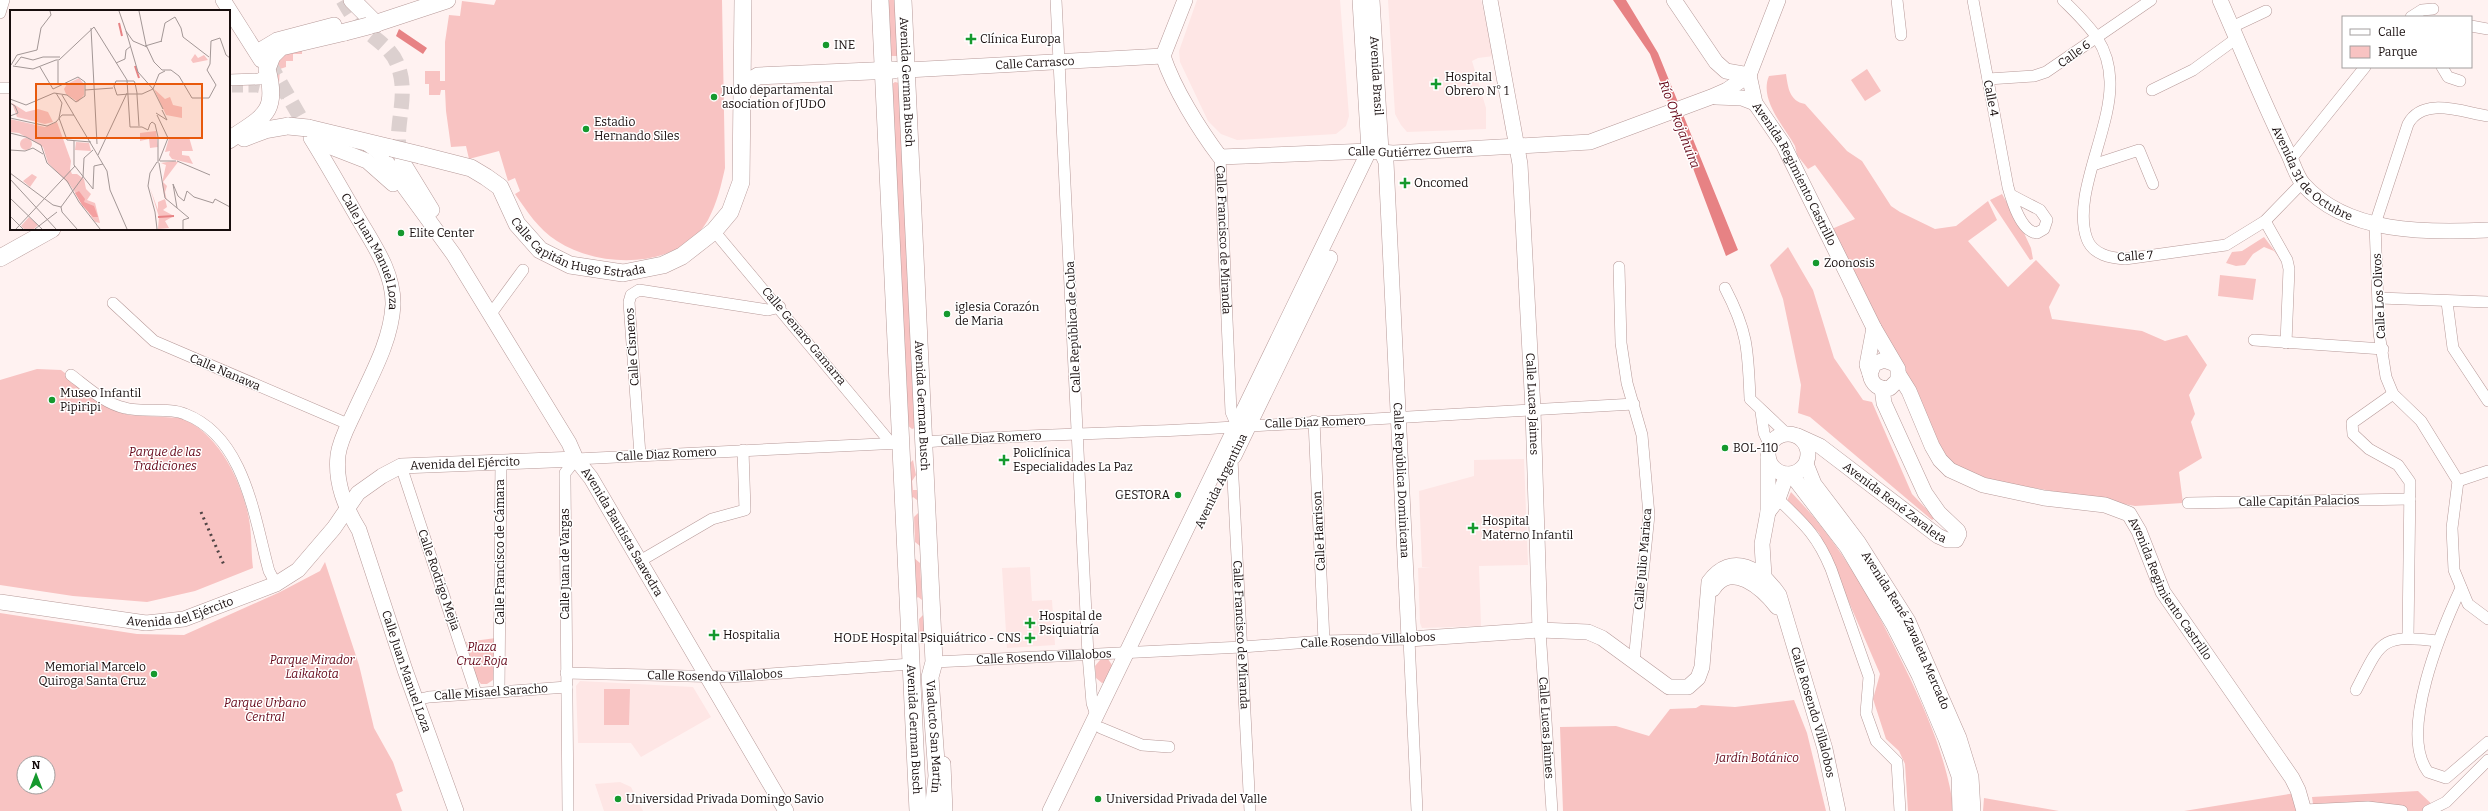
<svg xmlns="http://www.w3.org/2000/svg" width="2488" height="811" viewBox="0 0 2488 811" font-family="Bitter,serif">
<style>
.built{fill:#fee6e5}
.green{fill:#f8c3c2;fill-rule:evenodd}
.water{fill:#e78284}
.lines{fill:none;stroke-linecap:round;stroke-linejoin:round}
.street-tunnel{stroke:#dcd0cf;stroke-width:11;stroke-dasharray:11 5.5;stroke-linecap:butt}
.secondary-tunnel{stroke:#dcd0cf;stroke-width:15;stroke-dasharray:15 8;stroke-linecap:butt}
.street-casing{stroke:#b79a99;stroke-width:12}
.secondary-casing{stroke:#b79a99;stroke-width:16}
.primary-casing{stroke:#b79a99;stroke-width:18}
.street{stroke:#fff;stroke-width:11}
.secondary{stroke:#fff;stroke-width:15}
.primary{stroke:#fff;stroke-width:17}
.rail{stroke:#4f4444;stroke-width:3;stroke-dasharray:2 4;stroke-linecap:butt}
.primary-bridge-casing{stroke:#b79a99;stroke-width:18;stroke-linecap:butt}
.primary-bridge{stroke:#fff;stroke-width:17}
.poi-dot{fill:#15992e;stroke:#fff;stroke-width:1.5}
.labels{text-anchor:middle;stroke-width:3;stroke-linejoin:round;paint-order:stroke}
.poi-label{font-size:12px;fill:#180e0e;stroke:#fff;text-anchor:start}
.street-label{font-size:12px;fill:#180e0e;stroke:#fff}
.park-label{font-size:12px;font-style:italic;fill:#640517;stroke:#fff}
.water-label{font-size:13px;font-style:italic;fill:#67091a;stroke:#fff}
.inset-river{fill:none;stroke:#e78284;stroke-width:2}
.inset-road{fill:none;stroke:#a39796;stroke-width:1}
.view{fill:#e8590c;fill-opacity:0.15;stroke:#e8590c;stroke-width:2}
.inset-edge{fill:none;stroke:#180e0e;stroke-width:2}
</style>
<rect width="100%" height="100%" fill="#fff2f1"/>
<!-- built -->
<path class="built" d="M1197,0H1340L1349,116L1346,126L1336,134L1237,140L1221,134L1208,121L1180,62L1179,51Z
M1388,0H1481L1494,56L1478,58L1472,61L1486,108V129L1407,132L1401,125L1395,114Z
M1524,459L1528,565L1479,566L1481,626L1422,628L1420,623L1418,568L1431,567H1422L1419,491L1474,476V460Z
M1030,567L1032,601L1052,600L1055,645L1007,648L1002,568Z
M580,681L693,687L711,717L641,757L631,743H578L576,686Z
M620,782L631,787L643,811H604L595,784Z"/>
<!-- green -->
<path class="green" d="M496,0H722L725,168C721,186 717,203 708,220C679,270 600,269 557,241C538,229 527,211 515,194L520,191L515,178L508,181L499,151L469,159L466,146L451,147L446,111L445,90H441L440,95H429V84H425V71H440V81H445V42L449,15L460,16L462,1L494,5Z
M886,0H897L898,56H890Z
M302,48V54H293V61H286V67L280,69L279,83C272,71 276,65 282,54Z
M1867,69L1881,91L1865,101L1851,80Z
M1786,74C1788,87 1789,101 1805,104L1847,151L1862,161L1891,206L1900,212L1935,229L1956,226L1988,201L1997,220L1968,241L2008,287L2036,260L2060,285L2049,307L2052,319L2142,331L2165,341L2187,335L2207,365L2189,395L2195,414L2191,422L2202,458L2179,472L2183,503L2135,506L1995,481L1957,467L1945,458L1827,231L1855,219L1815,165L1808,169L1797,155L1795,146C1783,125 1759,99 1769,76Z
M895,82L899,83L915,428L912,429L907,425L892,84Z
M2002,194L2024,233L2031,248L2033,259L2030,260L1990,200Z
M2264,237L2283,262L2274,251L2264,247L2253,254L2245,265L2236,266L2226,263L2232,252L2242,251Z
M1788,247L1813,290L1834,358L1863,400L1872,402L1912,494L1935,518L1932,520L1810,417L1798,413L1801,385L1783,299L1770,265Z
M2220,275L2256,279L2253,300L2218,296Z
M37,369L61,370L83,387L92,397L128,415L180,418C218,431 242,482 249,519C252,535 251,552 253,568L195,591L147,602L73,596L0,585V380Z
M913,460L916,475L912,481L913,490H917V500L913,497L910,500L909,464Z
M1791,492C1840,542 1874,603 1904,666C1927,713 1947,759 1954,811H1908L1905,764L1899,751L1886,739L1873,699L1880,674L1819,533L1787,501Z
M921,510L920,546L915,542L914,517Z
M913,557L920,563L922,600L918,597L914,601Z
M325,562L359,665L374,728L393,762L403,791L396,794L402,811H0V613L137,634L184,635L280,592L320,571ZM24,763H48V787H24Z
M926,612L927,642L922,644L920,643L919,619Z
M496,638L493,680L487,684H481L476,678L466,642Z
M1104,659H1108L1112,665L1105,682L1102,683L1096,678L1095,666L1100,660Z
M604,689H630L629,725H604Z
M1794,700L1807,733L1826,811H1563L1560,727L1616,726L1649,736L1670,709L1696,708L1701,705L1735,707Z
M2418,791L2439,811H2314L2312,797Z
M2295,793L2297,811H2184Z
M1984,798L2059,811H1983Z"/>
<!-- water -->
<path class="water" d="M1613,0H1626L1658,53L1738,250L1726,256L1650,54Z
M399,29L427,48L423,54L396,36Z"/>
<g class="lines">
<!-- street-tunnel -->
<path class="street-tunnel" d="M232,87H257L285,94"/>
<!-- secondary-tunnel -->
<path class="secondary-tunnel" d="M343,0C348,9 355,21 363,28C376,40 392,48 398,66C410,98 392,128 401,160
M269,63L311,136"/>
<defs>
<g id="street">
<path d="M1056,0L1088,655L1092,703L1096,715"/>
<path d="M1897,0L1901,35"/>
<path d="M1973,0L2008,187C2012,201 2021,232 2037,233L2044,229L2047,220L2040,210L2011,195"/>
<path d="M2063,0C2088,25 2109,43 2110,81C2112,129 2071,196 2087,239C2093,255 2111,258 2125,259L2226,245L2265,221L2302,183"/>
<path d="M0,13L4,0"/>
<path d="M2411,17L2422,10L2433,9"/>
<path d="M2471,26L2488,29"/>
<path d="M2232,27L2266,11"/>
<path d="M2442,67L2448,77L2460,81"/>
<path d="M1988,79L2034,76L2046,72L2151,0"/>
<path d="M229,80L259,79L265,76L267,69"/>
<path d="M0,88H11"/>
<path d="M2152,90L2193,70L2237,38"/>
<path d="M2488,116C2462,112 2423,96 2408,124L2375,224L2379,333L2386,377L2393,394L2421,421L2458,481L2452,528L2454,570L2468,604L2488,619"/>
<path id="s1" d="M1220,157L1231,412L1237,426"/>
<path d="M2291,159L2365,67"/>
<path d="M2093,165L2139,150L2153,184"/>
<path d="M2265,221L2287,260L2289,269L2286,343"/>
<path d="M714,231L891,443"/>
<path d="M1619,267L1621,343L1627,383L1642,435L1649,515L1634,661"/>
<path d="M1725,288C1748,332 1748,350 1750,399L1787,434"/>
<path d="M2379,298L2488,302"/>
<path d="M2447,302L2453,348L2488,401"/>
<path d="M113,303L154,341L348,424"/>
<path d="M490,315L523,270"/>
<path d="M2254,340L2383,349"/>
<path d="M71,375C87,387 105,404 125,408C143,413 169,407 185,414C245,437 254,517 269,571L276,584"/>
<path d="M2393,394L2352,423L2353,434L2369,449L2398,465L2410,482L2408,638"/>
<path d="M1761,412L1764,433L1770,446"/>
<path d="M1314,421L1324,641"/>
<path d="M925,442C1022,434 1119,434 1217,428C1356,419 1495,413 1634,404"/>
<path d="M640,455L629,302L631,295L639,290L768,310L780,307"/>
<path id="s2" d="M1232,459L1250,811"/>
<path d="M401,466L476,693"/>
<path d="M2458,481L2488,471"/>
<path d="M1778,499C1804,524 1817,535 1831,569L1869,677L1866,713L1876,741L1897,762L1900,811"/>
<path d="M2188,503L2410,499"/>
<path d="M640,561L712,519L745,510L743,450"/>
<path d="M2461,588C2442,629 2398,732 2428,772L2446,778L2488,742"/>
<path id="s3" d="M1540,630L1552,811"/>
<path id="s4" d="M934,662L1242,647L1324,641L1409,639L1417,811"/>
<path id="s5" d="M566,673L728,677L911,664"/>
<path d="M2356,690C2381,642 2379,634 2437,641"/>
<path d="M499,691L501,461"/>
<path d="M416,700L429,697L567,687"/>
<path d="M1101,728L1142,745L1169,747"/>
<path d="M2304,810L2368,807L2402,811"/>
<path d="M568,811L565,479V473L576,459L901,443"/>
<path d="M2428,811L2446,802L2488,760"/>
</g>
<g id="secondary">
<path d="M223,0L261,60"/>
<path id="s6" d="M1185,0L1163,56C1174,89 1199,129 1220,157L1369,151L1393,153L1590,142L1711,97L1727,90L1749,75"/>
<path id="s7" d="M1372,0L1381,151L1386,162L1409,639L1540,630L1588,632L1602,638L1669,687H1688L1698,678L1702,667L1709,582C1732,550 1762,570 1779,595L1825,749L1838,811"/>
<path id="s8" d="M1490,0L1520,164L1533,410L1540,630"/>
<path d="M1674,0L1716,62L1726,71L1749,75"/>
<path id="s9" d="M2220,0C2242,50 2262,100 2286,149C2292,160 2296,176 2303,184C2347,234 2427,233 2488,230"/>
<path d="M257,52L277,40L334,25"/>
<path id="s10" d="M907,70L1163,56"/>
<path id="s11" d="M1749,75L1755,103L1783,144L1874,328L1898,369V380L1890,388C1879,390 1872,385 1870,374L1874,364L1884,360L1895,364"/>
<path d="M1749,75L1778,0"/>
<path d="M1716,97L1742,98L1755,103"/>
<path id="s12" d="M311,138C326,162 340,187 354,211C370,240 394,270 393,305C391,343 369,379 354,413C348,426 340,440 338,455C335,483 345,507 359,530L405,670L456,811"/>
<path d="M313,140L367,161L393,184"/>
<path id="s13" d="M365,142L379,152L454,255L569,443L576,459L591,478L786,811"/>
<path d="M402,161L432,210"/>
<path d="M1870,374L1867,365L1874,328"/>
<path id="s14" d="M1899,375L1909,391L1932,446L1940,460L1950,470L1983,485L2044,498L2105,505L2129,514L2139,531L2163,592L2292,778L2298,790L2304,811"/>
<circle cx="1788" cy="454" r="20"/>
<path id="s15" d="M1798,436L1820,446L1938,536L1947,540H1956L1959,534L1958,531L1939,513L1925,493L1884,403L1882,388"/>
<path d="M1234,456L1330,258"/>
<path id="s16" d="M1806,464L1814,484L1858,542L1908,621L1959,738L1971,777L1973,811"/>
<path d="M1791,474L1847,547L1894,626L1919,675L1946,739L1959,776L1960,811"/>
<path d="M1768,512L1778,499L1787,474"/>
<path d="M1764,576L1762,544L1768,512V457"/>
<path d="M1713,589C1731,560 1763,589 1777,607"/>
<path id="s17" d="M0,602L146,623L184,619L276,584L298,570L334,528L358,493L382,476L401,466L576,459"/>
<path d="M943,764L945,811"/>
<path d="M1050,811L1369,151L1360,0"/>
</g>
<g id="primary">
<path d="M352,0L376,24"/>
<path id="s18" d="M880,0L918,811"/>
<path id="s19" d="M903,0L934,662L930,677L937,776L933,811"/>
<path d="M368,26L447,0"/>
<path d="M743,92L748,82L758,76L894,70"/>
<path d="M308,128L391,148"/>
<path d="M244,138L265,130L288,126"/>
<path d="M229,140C263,117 279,113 267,69L272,56L281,47L345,32"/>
<path id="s20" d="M420,155L471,168L486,177L500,187L517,224L540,250L570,265L623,273L663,265L682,256L714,231L730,212L741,182L743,0"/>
<path d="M0,258L52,229"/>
</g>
</defs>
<!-- street casing -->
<use href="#street" class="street-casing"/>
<!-- secondary casing -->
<use href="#secondary" class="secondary-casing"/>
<!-- primary casing -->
<use href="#primary" class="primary-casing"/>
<!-- street -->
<use href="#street" class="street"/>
<!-- secondary -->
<use href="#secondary" class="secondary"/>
<!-- primary -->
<use href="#primary" class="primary"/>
<!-- rail -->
<path class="rail" d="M201,512L224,565"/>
<defs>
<path id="primary-bridge" d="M345,32L368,26
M288,126L308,128
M391,148L420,155"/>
</defs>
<!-- primary-bridge casing -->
<use href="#primary-bridge" class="primary-bridge-casing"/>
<!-- primary-bridge -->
<use href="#primary-bridge" class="primary-bridge"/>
</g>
<!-- markers -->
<g class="poi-dot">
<path d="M969 33h4v4h4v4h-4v4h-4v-4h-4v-4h4z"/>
<circle cx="826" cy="45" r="4"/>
<path d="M1434 78h4v4h4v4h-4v4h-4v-4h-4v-4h4z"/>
<circle cx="714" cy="97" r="4"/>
<circle cx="586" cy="129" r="4"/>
<path d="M1403 177h4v4h4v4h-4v4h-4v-4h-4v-4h4z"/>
<circle cx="401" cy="233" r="4"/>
<circle cx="1816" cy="263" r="4"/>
<circle cx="947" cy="314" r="4"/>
<circle cx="52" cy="400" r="4"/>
<circle cx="1725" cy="448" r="4"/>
<path d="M1002 454h4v4h4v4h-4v4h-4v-4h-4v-4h4z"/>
<circle cx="1178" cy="495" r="4"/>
<path d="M1471 522h4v4h4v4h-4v4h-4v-4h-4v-4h4z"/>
<path d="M1028 617h4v4h4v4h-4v4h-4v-4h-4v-4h4z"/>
<path d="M712 629h4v4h4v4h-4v4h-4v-4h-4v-4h4z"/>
<path d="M1028 632h4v4h4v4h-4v4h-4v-4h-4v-4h4z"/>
<circle cx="154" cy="674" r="4"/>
<circle cx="618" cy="799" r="4"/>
<circle cx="1098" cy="799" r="4"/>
</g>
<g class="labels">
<!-- poi labels -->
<g class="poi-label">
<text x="980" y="43">Clínica Europa</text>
<text x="834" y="49">INE</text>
<text x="1445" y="81">Hospital<tspan x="1445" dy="14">Obrero N° 1</tspan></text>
<text x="722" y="94">Judo departamental<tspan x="722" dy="14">asociation of JUDO</tspan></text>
<text x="594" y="126">Estadio<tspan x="594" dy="14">Hernando Siles</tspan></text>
<text x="1414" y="187">Oncomed</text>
<text x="409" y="237">Elite Center</text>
<text x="1824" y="267">Zoonosis</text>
<text x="955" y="311">iglesia Corazón<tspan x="955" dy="14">de Maria</tspan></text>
<text x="60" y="397">Museo Infantil<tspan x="60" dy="14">Pipiripi</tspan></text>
<text x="1733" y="452">BOL-110</text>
<text x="1013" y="457">Policlínica<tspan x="1013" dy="14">Especialidades La Paz</tspan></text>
<text x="1170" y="499" text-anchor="end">GESTORA</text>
<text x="1482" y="525">Hospital<tspan x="1482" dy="14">Materno Infantil</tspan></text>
<text x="1039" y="620">Hospital de<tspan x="1039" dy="14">Psiquiatría</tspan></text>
<text x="723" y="639">Hospitalia</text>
<text x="1021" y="642" text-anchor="end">HODE Hospital Psiquiátrico - CNS</text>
<text x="146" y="671" text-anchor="end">Memorial Marcelo<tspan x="146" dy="14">Quiroga Santa Cruz</tspan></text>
<text x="626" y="803">Universidad Privada Domingo Savio</text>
<text x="1106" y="803">Universidad Privada del Valle</text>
</g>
<!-- street labels -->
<g class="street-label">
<text transform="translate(2074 54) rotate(-36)" y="4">Calle 6</text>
<text dy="4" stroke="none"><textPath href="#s10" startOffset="128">Calle Carrasco</textPath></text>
<text dy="4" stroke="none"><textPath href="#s7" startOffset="76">Avenida Brasil</textPath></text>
<text dy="4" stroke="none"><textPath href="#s19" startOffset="82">Avenida German Busch</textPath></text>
<text transform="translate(1991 98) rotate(79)" y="4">Calle 4</text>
<text dy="4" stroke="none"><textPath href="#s6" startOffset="367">Calle Gutiérrez Guerra</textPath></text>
<text dy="4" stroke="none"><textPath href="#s9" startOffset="200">Avenida 31 de Octubre</textPath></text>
<text dy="4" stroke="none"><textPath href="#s11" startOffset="110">Avenida Regimiento Castrillo</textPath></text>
<text dy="4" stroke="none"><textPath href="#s20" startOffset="197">Calle Capitán Hugo Estrada</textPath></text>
<text dy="4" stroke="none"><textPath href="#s1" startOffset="83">Calle Francisco de Miranda</textPath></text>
<text dy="4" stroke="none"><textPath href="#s12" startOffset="129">Calle Juan Manuel Loza</textPath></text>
<text transform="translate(2135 256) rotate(-4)" y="4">Calle 7</text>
<text transform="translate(2379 296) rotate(-93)" y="4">Calle Los Olivos</text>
<text transform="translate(1073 327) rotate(-93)" y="4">Calle República de Cuba</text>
<text transform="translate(804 336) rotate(50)" y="4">Calle Genaro Gamarra</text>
<text transform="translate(632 347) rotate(-94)" y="4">Calle Cisneros</text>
<text transform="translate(225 372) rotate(23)" y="4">Calle Nanawa</text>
<text dy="4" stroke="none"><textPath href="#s8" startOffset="407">Calle Lucas Jaimes</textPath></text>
<text dy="4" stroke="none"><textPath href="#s19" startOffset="406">Avenida German Busch</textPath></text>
<text transform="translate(1315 422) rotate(-2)" y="4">Calle Diaz Romero</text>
<text transform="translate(991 438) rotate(-3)" y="4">Calle Diaz Romero</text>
<text transform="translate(666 454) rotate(-3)" y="4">Calle Diaz Romero</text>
<text dy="4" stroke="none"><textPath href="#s17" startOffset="523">Avenida del Ejército</textPath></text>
<text transform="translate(1221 481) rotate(-64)" y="4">Avenida Argentina</text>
<text dy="4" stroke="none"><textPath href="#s7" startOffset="482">Calle República Dominicana</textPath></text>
<text transform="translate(2299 501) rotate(-1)" y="4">Calle Capitán Palacios</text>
<text dy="4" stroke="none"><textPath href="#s15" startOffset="118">Avenida René Zavaleta</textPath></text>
<text transform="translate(1319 531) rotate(-93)" y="4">Calle Harrison</text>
<text dy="4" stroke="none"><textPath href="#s13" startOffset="469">Avenida Bautista Saavedra</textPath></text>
<text transform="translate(500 552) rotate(-90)" y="4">Calle Francisco de Cámara</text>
<text transform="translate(1643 559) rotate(-85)" y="4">Calle Julio Mariaca</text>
<text transform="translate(565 564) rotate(-90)" y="4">Calle Juan de Vargas</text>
<text transform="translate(439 580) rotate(71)" y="4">Calle Rodrigo Mejia</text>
<text dy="4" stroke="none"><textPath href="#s14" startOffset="380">Avenida Regimiento Castrillo</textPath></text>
<text dy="4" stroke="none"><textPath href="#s17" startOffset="183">Avenida del Ejército</textPath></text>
<text dy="4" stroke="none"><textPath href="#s16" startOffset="195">Avenida René Zavaleta Mercado</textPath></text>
<text dy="4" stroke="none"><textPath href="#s2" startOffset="176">Calle Francisco de Miranda</textPath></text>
<text transform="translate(1368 640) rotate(-3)" y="4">Calle Rosendo Villalobos</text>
<text dy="4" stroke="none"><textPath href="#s4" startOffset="110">Calle Rosendo Villalobos</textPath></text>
<text dy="4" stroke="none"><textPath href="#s12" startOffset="577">Calle Juan Manuel Loza</textPath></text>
<text dy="4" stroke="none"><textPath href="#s5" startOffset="149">Calle Rosendo Villalobos</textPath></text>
<text transform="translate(491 692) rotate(-4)" y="4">Calle Misael Saracho</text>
<text dy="4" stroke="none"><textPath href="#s7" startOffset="1257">Calle Rosendo Villalobos</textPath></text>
<text dy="4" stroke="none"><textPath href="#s3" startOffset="98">Calle Lucas Jaimes</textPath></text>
<text dy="4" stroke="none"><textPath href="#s18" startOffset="730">Avenida German Busch</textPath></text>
<text dy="4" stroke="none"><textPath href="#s19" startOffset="738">Viaducto San Martín</textPath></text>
</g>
<!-- park labels -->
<g class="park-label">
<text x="165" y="456">Parque de las<tspan x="165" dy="14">Tradiciones</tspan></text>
<text x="482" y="651">Plaza<tspan x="482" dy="14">Cruz Roja</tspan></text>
<text x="312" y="664">Parque Mirador<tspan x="312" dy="14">Laikakota</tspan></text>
<text x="265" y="707">Parque Urbano<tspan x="265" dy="14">Central</tspan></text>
<text x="1757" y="762">Jardín Botánico</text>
</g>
<!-- water labels -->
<g class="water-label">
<text transform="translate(1680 124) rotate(69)" y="5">Río Orkojahuira</text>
</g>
</g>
<!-- overview -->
<g transform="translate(10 10)">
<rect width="220" height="220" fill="#fff2f1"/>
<path d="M185,44L188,48L194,45L198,50L183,53L181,50ZM69,68L74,74V85L68,92L56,84L54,79L57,74ZM144,79L155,89L160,87L163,95L172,97V108L156,105ZM2,93L16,102L28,99L38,102L43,112L35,114L7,107ZM0,109L35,117L47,112L61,151L60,159L62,164H67L74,169L76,179L81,184L77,190L85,193L90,213L85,212L60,175L38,153L33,137L9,123L0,122ZM146,121L148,137L140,138L139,129L130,131V123ZM179,127L183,141H172V145L179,146L183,154L162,149L159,145L160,141L155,142L159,128ZM10 134a6 6 0 1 1 12 0a6 6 0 1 1-12 0ZM66,132L79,133L81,141L65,140ZM163,151L168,152L153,172L157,176L155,182L157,191L154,185L152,173L156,155L151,153ZM22,164L27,167L20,177L13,171ZM140,178L148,200V192L155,189L157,197L153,200L164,206L155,211L159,218L148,219L149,207ZM19,207L28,215L24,219H14L11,216Z" fill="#f8c3c2"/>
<path d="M69,181L75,189L74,192L84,196L88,207H83L72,195L65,183Z" fill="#f4a0a0"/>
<path class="inset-river" d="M109,13L112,26M125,56L129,68M148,207L164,206"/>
<path class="inset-road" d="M109,1L116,21M129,1L136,35L144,52L152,60H161L169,66L182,88H199L206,75L197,60L200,54L201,31L210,28L216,45L220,48M81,18L87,134M116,21L128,62L143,79L153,99M116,21L123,31L137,37M151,32L155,13L165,7L171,18L173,27L199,47M135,36L152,31M46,50H49L84,17L117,70L120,117H132L138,120L140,114M48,51V74M106,53L115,49L116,40L121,36M1,55L7,45L27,40L31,18L41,5L40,1M5,55L11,47L23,50L33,47H50M3,56L23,59L46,50M30,57L43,79M143,79L149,64L155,61M75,80L103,78M46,83L52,93L49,108M52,85L97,161L100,180L117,219M0,89L16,95L44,83L57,85L66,92L75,86V72L68,67L43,79M0,93L5,96L8,103L0,106M146,103L157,110L152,100M147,105L158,128L149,151M0,108L37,116L46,112L52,105H64M49,108L57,130L81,132M140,114L142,112L145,114L148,127V153M129,116L127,85V83L125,73L124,71H106L104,76L107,85L119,84H132L143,79M0,123L16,127L31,135M64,131V155L83,179M31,135L37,153L57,171L69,192L90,219M0,140L15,141L23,138L33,144M88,145L117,83M150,151H166M167,151L200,165M149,153L155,188L179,208L173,210V219M0,163L43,195L51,197M0,169L46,219M83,179L84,156L93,154M0,188L32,219M51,197L73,167L74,148L83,140M51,197L52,202L67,219M167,198L163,174L168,186L174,191L177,181L184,187L203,193L205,189L220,197M0,206L13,219M6,219L65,156M25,219L47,202M147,219L145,202L138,176L140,163L147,152"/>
<path class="view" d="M26,74H192V128H26Z"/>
<rect width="220" height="220" class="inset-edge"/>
</g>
<!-- legend -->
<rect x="2342" y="16" width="130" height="52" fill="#ffffff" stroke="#a39f9f"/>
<rect x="2350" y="29" width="20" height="6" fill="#ffffff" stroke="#a39f9f"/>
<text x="2378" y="36" font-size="12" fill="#180e0e">Calle</text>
<rect x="2350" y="46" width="20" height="12" fill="#f8c3c2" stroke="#a39f9f"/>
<text x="2378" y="56" font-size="12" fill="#180e0e">Parque</text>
<!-- north arrow -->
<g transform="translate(36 775)"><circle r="19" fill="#ffffff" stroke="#a39f9f"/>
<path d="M0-3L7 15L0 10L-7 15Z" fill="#15992e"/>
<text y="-6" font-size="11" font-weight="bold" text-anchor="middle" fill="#180e0e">N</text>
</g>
</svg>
